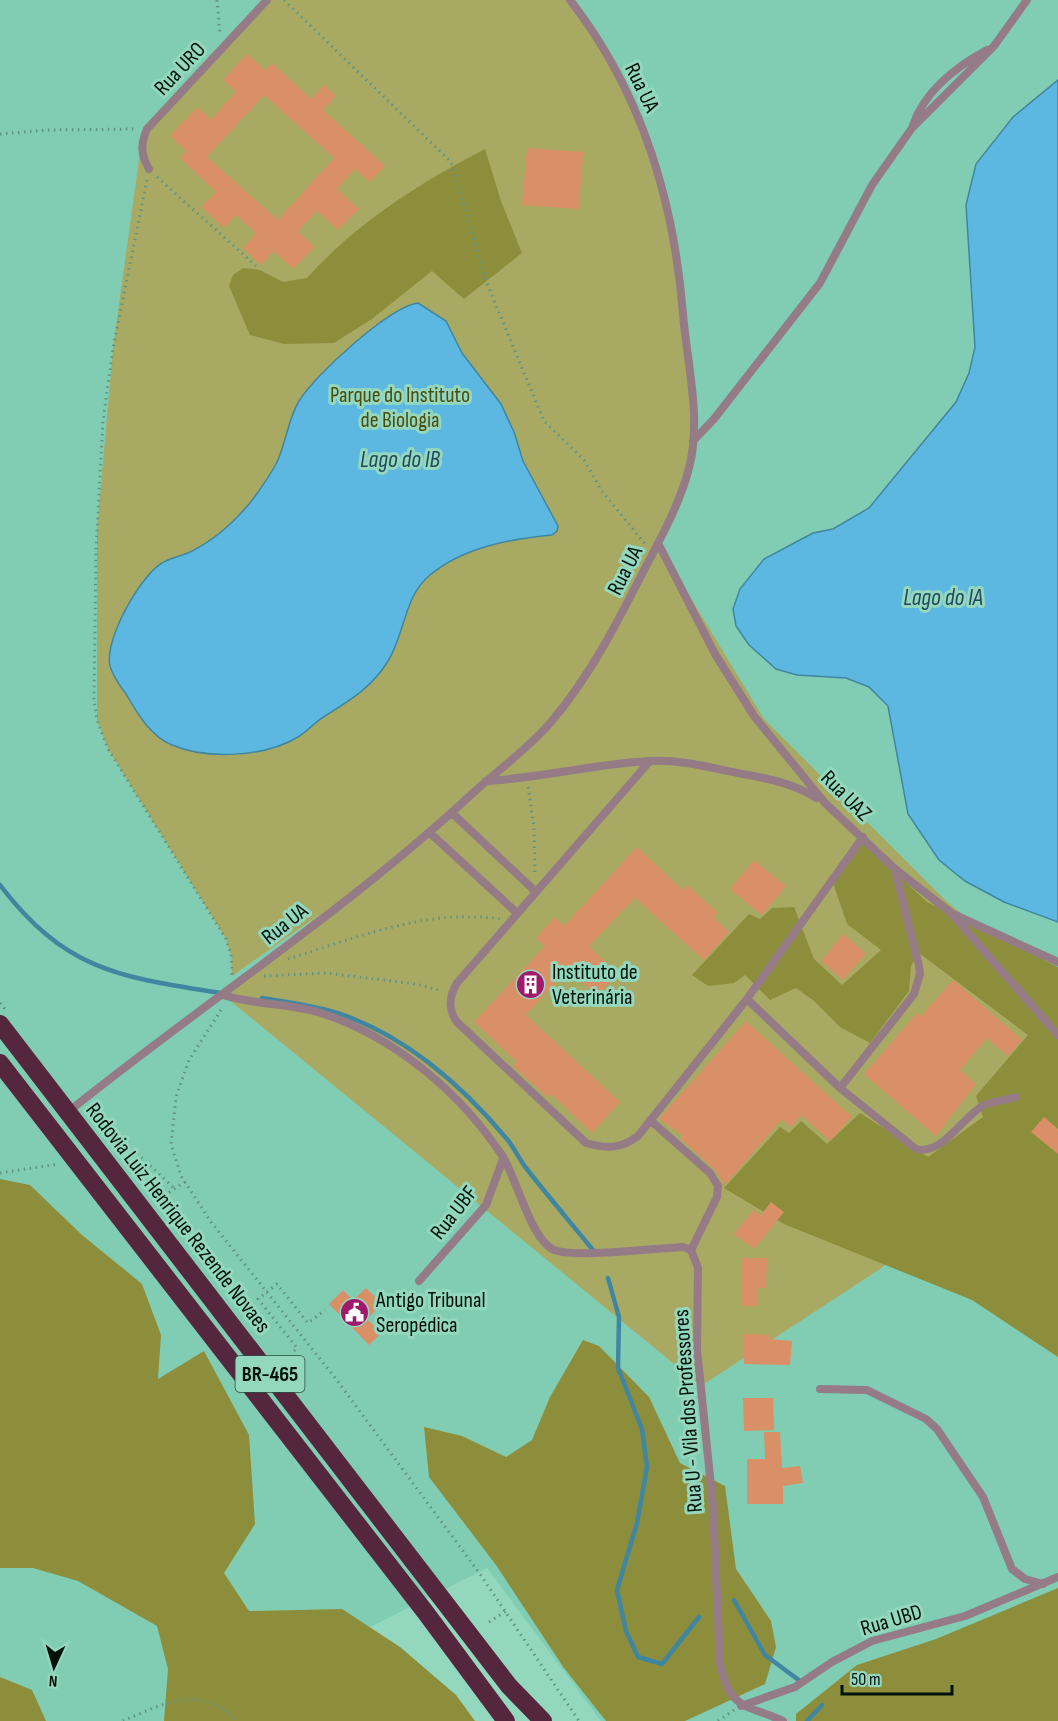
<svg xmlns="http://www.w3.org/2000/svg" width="1058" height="1721" viewBox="0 0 1058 1721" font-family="'Sofia Sans Condensed',sans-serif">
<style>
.built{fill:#81cdb3}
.green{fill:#a8aa64}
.forest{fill:#8c8e3b}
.water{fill:#5db8e1;stroke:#4186a0;stroke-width:1.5}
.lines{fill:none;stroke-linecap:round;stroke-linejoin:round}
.stream{stroke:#4186a0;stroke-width:4.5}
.building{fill:#d99066;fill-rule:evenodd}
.path{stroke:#619381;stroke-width:3;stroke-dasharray:1.5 4.5;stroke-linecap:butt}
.lane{stroke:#947b86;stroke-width:8}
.highway{stroke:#55273e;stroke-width:18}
.labels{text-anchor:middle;stroke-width:6;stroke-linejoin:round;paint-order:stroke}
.shield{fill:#94d7bf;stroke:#2c4c40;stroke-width:1.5}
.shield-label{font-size:21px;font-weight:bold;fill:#001109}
.street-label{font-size:22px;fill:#001109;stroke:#94d7bf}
.park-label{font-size:22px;fill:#4c4d0d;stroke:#94d7bf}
.poi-label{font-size:22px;fill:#001109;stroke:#94d7bf;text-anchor:start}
.water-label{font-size:24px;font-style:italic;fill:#22495b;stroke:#94d7bf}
</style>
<rect width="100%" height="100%" fill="#94d7bf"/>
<!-- built -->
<path class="built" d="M0,0H1058V1721H601L487,1568L252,1687L202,1721H0Z"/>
<!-- green -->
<path class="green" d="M267,0H570L590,25L653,153L680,269L693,441L689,470L658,544L764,719L946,901L1058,991V1127L880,1269L701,1386L223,995L320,914L232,976L231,955L226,939L108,749L97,720V530L113,348L141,145L147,129Z"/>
<!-- forest -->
<path class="forest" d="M485,149L501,201L522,253L464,299L432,271L372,319L334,343L284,344L250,335L229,286L233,275L243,268L260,270L283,282L307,278C355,224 421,182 485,149Z
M863,843L927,902L1058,967V1357L972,1300L784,1224L724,1188L780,1127L789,1133L801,1121L827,1144L860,1113L928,1157L983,1117L976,1096L1028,1035L919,953L911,966L909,991L870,1043L840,1027L814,1001L796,988L770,1000L745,975L734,983L708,986L692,975L749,914L760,919L772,908L794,907L814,959L842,985L881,950L847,924L833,883Z
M0,1179L30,1185L82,1235L142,1284L161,1335L158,1379L204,1351L249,1435L255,1524L224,1573L249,1611L342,1609L400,1647L456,1695L475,1721H164L168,1669L157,1626L78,1581L33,1568H0Z
M583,1340L599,1346L649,1397L680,1463L725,1486L736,1569L771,1621L776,1647L765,1684L685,1721H606L564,1668L496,1565L429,1477L424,1427L462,1436L506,1457L532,1440L550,1397Z
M1058,1588V1721H796V1714L857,1665L936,1639Z
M0,1677L32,1690L46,1721H0Z"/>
<!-- water -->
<path class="water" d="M1058,80V922L1004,902L965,881L939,860L908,814L888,706L869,687L846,678L797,675L776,669L749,645L736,626L733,609L740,589L764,559L813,533L833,529L869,508L956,402L969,373L975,347L966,205L976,164L1013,117Z
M418,303L446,321L462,353L501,404L514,432L523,461L558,526L557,531L552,535C510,539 464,547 430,575C404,596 405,634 388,661C373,686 352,699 328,714C317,720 309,730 298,737C265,757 207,760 172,745C150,736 138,714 126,694C120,686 113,676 110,666C104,640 140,576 162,563C171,557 183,556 192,551C214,540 234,522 250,503C259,491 270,476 277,462C286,443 288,419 299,401C315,375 389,307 418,303Z"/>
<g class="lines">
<!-- stream -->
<path class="stream" d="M0,885C66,971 119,977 220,993
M262,998C286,1002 311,1005 334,1012C402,1033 461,1084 506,1138C514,1147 519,1159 526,1168C548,1196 571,1223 593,1250
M608,1278L619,1317L618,1368L642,1429L647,1467L637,1523L617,1590L626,1631L638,1657L662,1664L699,1617
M734,1600L765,1655L800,1681
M807,1721L822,1705"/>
</g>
<!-- building -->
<path class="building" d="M247,54L265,70L272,63L311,99L324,85L336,96L323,110L385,166L370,182L355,169L337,189L359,209L338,230L317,211L298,231L315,247L293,269L274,251L261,265L243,248L256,233L236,215L224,228L201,207L216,192L180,158L186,151L170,136L197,107L211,119L236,92L223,80ZM264,95L334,158L278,220L207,157Z
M527,148L583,152L579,209L522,205Z
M637,847L683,890L687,885L718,913L714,918L729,932L704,960L635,898L589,946L618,974L597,995L568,969L526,1015L620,1102L592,1133L550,1093L547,1097L513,1066L517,1062L474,1022L545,946L536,938L555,917L564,926Z
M754,860L786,886L762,915L730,889Z
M843,934L866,953L843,980L821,961Z
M953,980L1022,1040L1008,1056L987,1038L960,1070L976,1084L936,1136L864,1074L917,1013L921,1016Z
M746,1021L852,1117L830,1141L802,1115L791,1127L782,1119L725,1185L714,1169L682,1140V1135L659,1119Z
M1044,1117L1058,1129V1154L1031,1132Z
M771,1202L784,1212L754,1249L734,1234L753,1210L760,1216Z
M742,1258H767L766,1288H757V1306H741Z
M366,1288L382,1304L367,1319L381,1333L369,1345L329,1304L343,1290L353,1300Z
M744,1334L770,1335V1339L792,1341L790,1365L744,1364Z
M743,1398H773L774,1430L744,1431Z
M764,1432H780L782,1468L800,1466L803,1483L783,1486V1504H747V1459H765Z"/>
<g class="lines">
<!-- path -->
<path class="path" d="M217,0L220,34
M284,0L451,162L486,281L544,421L584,460L601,490L646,545
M0,134L47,130L136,129
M157,177L256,266
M147,180L113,348L103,421L96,550L94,700L97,720L108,749L226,939L231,955L232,975
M528,787L534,827L535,876
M288,959C356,938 428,908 501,919
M264,976L325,973L416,984L442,991
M0,1003L5,1009
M221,1010L189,1060L176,1097L171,1144L181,1176L211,1222L336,1379L480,1574L579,1721
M89,1108L175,1189
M0,1173L58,1164
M159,1199L185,1182
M294,1351L297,1348L258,1299L277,1284L308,1323L325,1310
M489,1622L506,1611
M123,1721C149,1710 182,1692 211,1703C221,1707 231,1715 239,1721
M718,1721L734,1710"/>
<!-- lane -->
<path class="lane" d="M913,125C925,91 957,66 987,50
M149,169C141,155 140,145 147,129L267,0
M693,441L714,419L820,283L872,185L912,128L994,46L1027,0
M658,543L715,654L754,716L825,803L895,869L950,912L1058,1035
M650,761L457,983C449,996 448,1010 457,1022L586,1143C607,1149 620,1149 638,1136L747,999L863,837
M486,781C541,778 594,764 649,761C680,759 712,768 743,774C767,778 796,784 816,798
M452,813L535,891
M429,832L517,913
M953,914L1058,962
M223,995C255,1005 288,1003 321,1013C395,1037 461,1093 503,1157C517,1180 530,1236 552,1249C570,1259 657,1248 683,1247L691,1250L698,1268L697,1349L713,1506L720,1663C730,1711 746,1704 783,1721
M747,999L840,1088L916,1149C942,1156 963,1116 984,1105C994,1101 1006,1100 1016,1097
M840,1088L914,994L920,974L919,966L895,869
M68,1112C202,1004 347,910 473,793C498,770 529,748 551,722C590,676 616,625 643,572C660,539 680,504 689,468C702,420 687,363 683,314C674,200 641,91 570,0
M650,1120L710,1173L718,1186L717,1197L691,1250
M419,1281L486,1205L503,1159
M820,1389L867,1390L926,1419L937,1429L983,1497L1012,1569L1025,1579L1043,1584
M741,1706L795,1687L832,1662L872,1641L965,1616L1058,1577"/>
<!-- highway -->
<path class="highway" d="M0,1024L509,1686L543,1721
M0,1063L426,1613L506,1721"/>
</g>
<!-- icons -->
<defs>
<symbol id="building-disc" viewBox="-11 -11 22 22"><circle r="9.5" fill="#9f1a6a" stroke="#94d7bf"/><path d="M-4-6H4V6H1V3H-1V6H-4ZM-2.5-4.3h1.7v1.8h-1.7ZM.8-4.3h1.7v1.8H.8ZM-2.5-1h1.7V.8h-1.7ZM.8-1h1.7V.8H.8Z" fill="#fff"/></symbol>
<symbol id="civic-disc" viewBox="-11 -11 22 22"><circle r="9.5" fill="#9f1a6a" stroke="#94d7bf"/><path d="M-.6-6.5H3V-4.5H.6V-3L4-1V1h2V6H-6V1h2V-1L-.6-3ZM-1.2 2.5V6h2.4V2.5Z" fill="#fff"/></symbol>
</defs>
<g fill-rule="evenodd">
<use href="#building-disc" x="514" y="968" width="33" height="33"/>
<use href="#civic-disc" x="338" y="1296" width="33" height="33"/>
</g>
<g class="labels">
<!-- shield labels -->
<rect class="shield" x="235.5" y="1356" width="69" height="36" rx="4.5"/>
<g class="shield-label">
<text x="270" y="1381">BR-465</text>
</g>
<!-- street labels -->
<g class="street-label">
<text transform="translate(179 68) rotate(-47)" y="8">Rua URO</text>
<text transform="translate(643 87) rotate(64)" y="8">Rua UA</text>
<text transform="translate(624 570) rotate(-63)" y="8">Rua UA</text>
<text transform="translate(847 795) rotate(45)" y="8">Rua UAZ</text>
<text transform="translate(284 923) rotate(-38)" y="8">Rua UA</text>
<text transform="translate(453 1212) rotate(-52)" y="8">Rua UBF</text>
<text transform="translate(179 1217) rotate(52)" y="8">Rodovia Luiz Henrique Rezende Novaes</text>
<text transform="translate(687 1411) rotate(-94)" y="8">Rua U - Vila dos Professores</text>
<text transform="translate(891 1619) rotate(-17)" y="8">Rua UBD</text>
</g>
<!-- park labels -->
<g class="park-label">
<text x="400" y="402">Parque do Instituto<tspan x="400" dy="25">de Biologia</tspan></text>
</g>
<!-- poi labels -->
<g class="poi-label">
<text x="552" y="979">Instituto de<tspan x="552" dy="25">Veterinária</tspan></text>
<text x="376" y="1307">Antigo Tribunal<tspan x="376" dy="25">Seropédica</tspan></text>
</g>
<!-- water labels -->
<g class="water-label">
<text x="400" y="467">Lago do IB</text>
<text x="943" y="605">Lago do IA</text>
</g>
</g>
<!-- north arrow -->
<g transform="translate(54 1667) rotate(184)" stroke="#94d7bf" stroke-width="4.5" paint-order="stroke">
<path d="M0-4.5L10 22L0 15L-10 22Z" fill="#001109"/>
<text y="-9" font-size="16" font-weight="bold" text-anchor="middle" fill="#001109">N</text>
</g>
<!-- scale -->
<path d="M842 1685v9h110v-9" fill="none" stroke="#001109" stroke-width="3"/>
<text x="851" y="1685" font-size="18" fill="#001109" stroke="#94d7bf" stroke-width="4.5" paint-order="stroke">50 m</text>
</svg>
